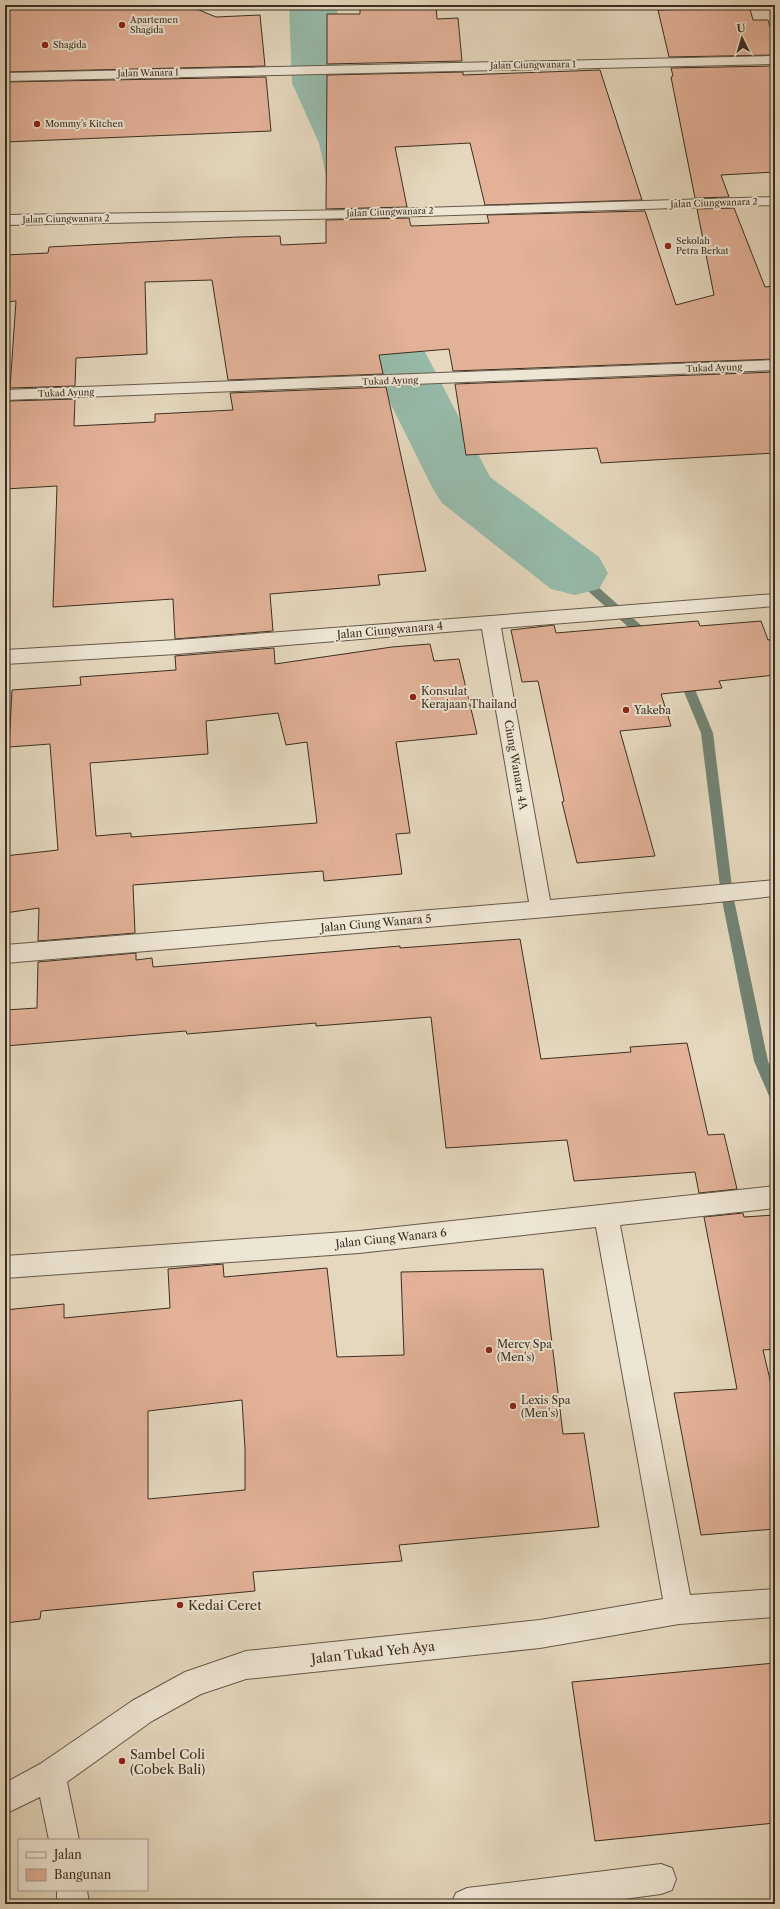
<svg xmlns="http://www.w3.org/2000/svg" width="780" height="1909" viewBox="0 0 780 1909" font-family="'Libre Caslon Text',serif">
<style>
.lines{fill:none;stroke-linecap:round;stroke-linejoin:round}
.stream{fill:#728374;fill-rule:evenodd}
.river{fill:#97bbab;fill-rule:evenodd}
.building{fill:#e2b198;stroke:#3b2f21;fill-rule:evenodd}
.minor-casing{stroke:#665948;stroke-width:2}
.minor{fill:#eee6d5;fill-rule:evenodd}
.poi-dot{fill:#8f2418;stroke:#eee6d5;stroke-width:1.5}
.labels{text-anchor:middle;stroke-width:4;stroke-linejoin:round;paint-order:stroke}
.far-poi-label{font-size:9px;fill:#3b2f21;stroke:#eee6d5;text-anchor:start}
.far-street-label{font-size:9px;fill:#3b2f21;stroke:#eee6d5}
.street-label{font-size:11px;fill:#3b2f21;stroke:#eee6d5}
.poi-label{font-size:11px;fill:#3b2f21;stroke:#eee6d5;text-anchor:start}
.near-poi-label{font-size:13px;fill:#3b2f21;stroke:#eee6d5;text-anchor:start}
.near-street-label{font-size:13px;fill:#3b2f21;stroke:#eee6d5}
</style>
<rect width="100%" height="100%" fill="#e5d8be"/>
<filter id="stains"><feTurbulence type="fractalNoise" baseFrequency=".005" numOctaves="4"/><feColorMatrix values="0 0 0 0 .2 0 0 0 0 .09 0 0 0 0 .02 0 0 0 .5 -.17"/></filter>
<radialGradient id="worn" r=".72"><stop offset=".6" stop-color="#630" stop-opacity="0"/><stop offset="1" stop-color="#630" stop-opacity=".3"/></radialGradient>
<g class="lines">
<!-- stream -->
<path class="stream" d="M575,569L579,570L652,635L654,638L652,641H644L571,576L570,573L571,570Z
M683,671L687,672L689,675L713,733L733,895L768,1061L775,1078V1100L770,1098L754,1061L721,895L701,733L677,675L679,672Z"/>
<!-- river -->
<path class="river" d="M289,5H337L342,83L371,143L423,348L490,477L599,557L608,573L599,589L575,595L551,589L442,503L433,489L363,348L319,143L292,83Z"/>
</g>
<!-- building -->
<path class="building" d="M5,5H187L216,17L260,15L265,66L5,72Z
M360,5H436L437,19L458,18L462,61L327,64V14H360Z
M693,5H749L753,20H768L771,30H775V55L669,57L658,10L694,9Z
M775,66V172L721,175L729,197L695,198L671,77L673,76L671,68Z
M600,70L642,200L485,205L470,143L395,147L407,207L326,209L327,75L463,72V75Z
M266,77L271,131L5,142V82Z
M734,208L765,287L775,286V359L453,371L449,349L379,355L383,374L228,380L212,280L145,282L147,354L76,358L75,386L10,388L16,301L5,302V255L48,253L49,247L238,237L280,236L281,245L326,243V220L409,218L411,226L489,223L487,215L645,211L676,305L714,295L697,209Z
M775,372V453L601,463L597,448L466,455L455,384Z
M386,387L426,571L378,575L380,585L270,594L273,631L175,639L173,599L53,607L57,486L5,489V421H7L9,401L75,399L74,426L155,422V414L233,410L230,393Z
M698,621L700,626L761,621L768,640L775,639V675L719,681L722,688L661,694L671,726L620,731L655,856L577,863L562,802L564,801L538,681L522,682L511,630L554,625L556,633Z
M430,644L434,661L459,659L477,734L396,742L410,833L396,834L402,874L324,881L323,871L133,885L135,933L38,941L39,908L5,913V856L58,850L50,744L9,747L12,690L81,685L80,677L176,670L175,656L274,648L275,664L392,647ZM278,713L286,745L307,742L317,823L131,837V833L96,836L90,763L208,754L206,721Z
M520,939L541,1059L631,1052L630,1047L687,1043L708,1135L724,1134L737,1189L699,1193L695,1172L574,1181L567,1140L446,1148L431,1017L316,1026V1023L187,1034L186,1031L5,1046V1010L37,1008L38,962L136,953V960L152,958L153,967L400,946V948Z
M743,1213L744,1217L775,1215V1349L763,1350L775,1401V1529L701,1535L674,1393L737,1389L704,1217Z
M223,1264L224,1277L327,1268L337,1357L404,1355L401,1272L543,1269L563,1434L584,1433L599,1527L399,1545L402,1561L253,1572L255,1591L41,1611L40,1619L5,1623V1310L64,1304V1318L170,1308L168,1269ZM242,1400L245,1449V1490L148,1499V1411Z
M775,1663V1823L595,1841L572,1682Z"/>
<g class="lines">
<defs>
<path id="minor" d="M775,56V64L5,81V73Z
M775,197V205L358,218L5,225V215L358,210Z
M775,360V370L5,400V390Z
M775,594V606L501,628L550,900L775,880V896L699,904L5,963V945L529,902L482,629L177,654L5,664V650L177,640Z
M775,1186V1208L620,1225L690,1595L775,1589V1617L679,1624L540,1648L246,1679L201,1694L152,1721L67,1782L79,1840H49L40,1797L5,1814V1783L40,1764L132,1701L185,1672L246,1651L540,1620L663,1599L596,1227L359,1253L5,1278V1256L359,1231Z
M661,1864L672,1868L676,1879L672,1890L661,1894L587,1904H451L456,1893L467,1888Z
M57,1890H87L89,1904H57Z"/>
</defs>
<!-- minor casing -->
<use href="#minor" class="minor-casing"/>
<!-- minor -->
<use href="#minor" class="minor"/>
</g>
<!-- markers -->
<g class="poi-dot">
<circle cx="122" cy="25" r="4"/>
<circle cx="45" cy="45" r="4"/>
<circle cx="37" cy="124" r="4"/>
<circle cx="668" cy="246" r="4"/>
<circle cx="413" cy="697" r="4"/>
<circle cx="626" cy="710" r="4"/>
<circle cx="489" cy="1350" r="4"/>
<circle cx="513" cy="1406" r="4"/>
<circle cx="180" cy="1605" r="4"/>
<circle cx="122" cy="1761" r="4"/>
</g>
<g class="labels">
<!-- far-poi labels -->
<g class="far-poi-label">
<text x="130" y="23">Apartemen<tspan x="130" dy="10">Shagida</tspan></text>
<text x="53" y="48">Shagida</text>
<text x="45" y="127">Mommy's Kitchen</text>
<text x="676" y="244">Sekolah<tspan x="676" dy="10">Petra Berkat</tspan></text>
</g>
<!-- far-street labels -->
<g class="far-street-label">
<text transform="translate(533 65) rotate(-1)" y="3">Jalan Ciungwanara 1</text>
<text transform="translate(148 73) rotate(-1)" y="3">Jalan Wanara I</text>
<text transform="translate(714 203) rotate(-2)" y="3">Jalan Ciungwanara 2</text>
<text transform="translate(390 212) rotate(-2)" y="3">Jalan Ciungwanara 2</text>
<text transform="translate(66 219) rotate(-1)" y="3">Jalan Ciungwanara 2</text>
<text transform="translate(714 368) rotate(-2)" y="3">Tukad Ayung</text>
<text transform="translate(390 381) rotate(-2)" y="3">Tukad Ayung</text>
<text transform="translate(66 393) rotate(-2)" y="3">Tukad Ayung</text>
</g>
<!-- street labels -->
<g class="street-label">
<text transform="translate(390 630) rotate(-5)" y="4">Jalan Ciungwanara 4</text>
<text transform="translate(516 765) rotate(80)" y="4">Ciung Wanara 4A</text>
<text transform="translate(376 923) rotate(-5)" y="4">Jalan Ciung Wanara 5</text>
<text transform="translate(391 1238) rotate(-6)" y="4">Jalan Ciung Wanara 6</text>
</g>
<!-- poi labels -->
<g class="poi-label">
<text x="421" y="695">Konsulat<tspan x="421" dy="13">Kerajaan Thailand</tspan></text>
<text x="634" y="714">Yakeba</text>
<text x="497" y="1348">Mercy Spa<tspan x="497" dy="13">(Men's)</tspan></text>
<text x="521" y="1404">Lexis Spa<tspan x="521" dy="13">(Men's)</tspan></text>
</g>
<!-- near-poi labels -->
<g class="near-poi-label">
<text x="188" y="1610">Kedai Ceret</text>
<text x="130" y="1759">Sambel Coli<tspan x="130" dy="15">(Cobek Bali)</tspan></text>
</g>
<!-- near-street labels -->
<g class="near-street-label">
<text transform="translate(373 1652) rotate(-6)" y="5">Jalan Tukad Yeh Aya</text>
</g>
</g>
<!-- margin -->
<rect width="780" height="1909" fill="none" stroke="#e5d8be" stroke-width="20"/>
<rect x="6" y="6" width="768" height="1897" fill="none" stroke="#3b2f21" stroke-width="2"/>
<rect x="10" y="10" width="760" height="1889" fill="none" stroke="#3b2f21"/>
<!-- legend -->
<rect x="18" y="1839" width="130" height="52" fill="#eee6d5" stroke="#a69d8d"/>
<rect x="26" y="1852" width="20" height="6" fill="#eee6d5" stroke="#a69d8d"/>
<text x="54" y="1859" font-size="12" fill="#3b2f21">Jalan</text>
<rect x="26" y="1869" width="20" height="12" fill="#e2b198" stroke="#a69d8d"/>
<text x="54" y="1879" font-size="12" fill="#3b2f21">Bangunan</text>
<!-- north arrow -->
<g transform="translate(742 38) rotate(355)" stroke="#eee6d5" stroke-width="3" paint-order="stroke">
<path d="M0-3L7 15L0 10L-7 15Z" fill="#3b2f21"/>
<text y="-6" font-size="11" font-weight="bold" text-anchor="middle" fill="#3b2f21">U</text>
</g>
<rect width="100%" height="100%" filter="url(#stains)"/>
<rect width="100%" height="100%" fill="url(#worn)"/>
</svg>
